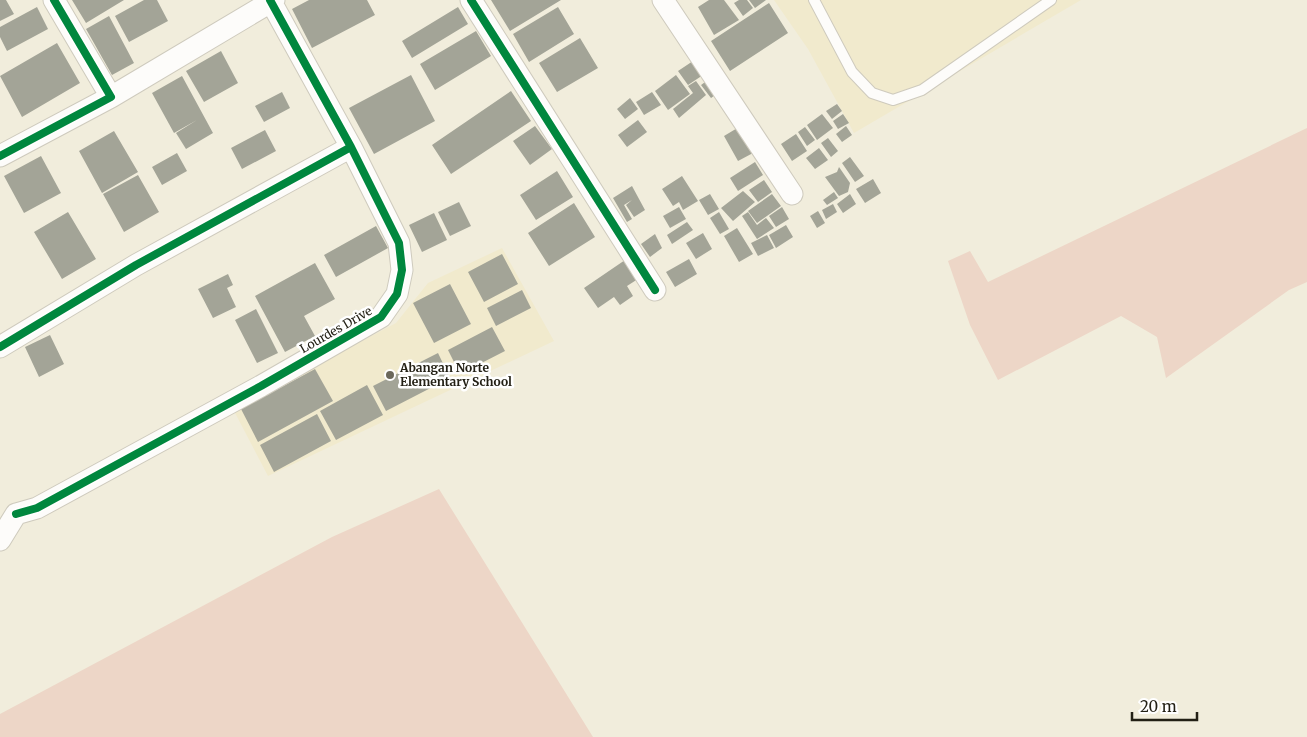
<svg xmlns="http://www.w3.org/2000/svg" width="1307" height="737" viewBox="0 0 1307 737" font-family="Merriweather,serif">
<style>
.built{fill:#f1eacd}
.green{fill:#edd6c7}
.building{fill:#a3a497}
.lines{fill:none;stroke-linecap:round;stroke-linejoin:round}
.lane-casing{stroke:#cecabd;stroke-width:12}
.street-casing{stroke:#cecabd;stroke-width:23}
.lane{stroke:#fdfcfa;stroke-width:10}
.street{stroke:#fdfcfa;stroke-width:21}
.cycleway-casing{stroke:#fff;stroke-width:11}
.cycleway{stroke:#00873e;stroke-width:8}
.poi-dot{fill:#6b685b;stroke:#fff;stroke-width:2}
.labels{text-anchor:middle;stroke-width:5;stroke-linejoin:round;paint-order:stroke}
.street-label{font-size:12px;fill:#232015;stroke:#fff}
.poi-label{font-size:12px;font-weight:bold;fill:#232015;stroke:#fff;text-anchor:start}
</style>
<rect width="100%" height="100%" fill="#f1eddc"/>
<!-- built -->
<path class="built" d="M774,0H1081L854,133L808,49Z
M502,248L554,341L268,476L233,409L396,323L428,283Z"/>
<!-- green -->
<path class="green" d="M1307,128V282L1289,290L1166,378L1157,337L1121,316L998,380L970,325L948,261L970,251L988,282Z
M439,489L593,737H0V714L332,537Z"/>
<!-- building -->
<path class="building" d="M0,0H6L14,14L0,21Z
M72,0H124L86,23Z
M144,0H157L168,21L129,42L115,16Z
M309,0H367L375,15L312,48L292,9Z
M491,0H561L510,31Z
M709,0H724L739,20L714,35L698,7Z
M739,0H747L753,8L743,16L734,3Z
M749,0H766L755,8Z
M769,3L788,33L730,71L711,41Z
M37,7L48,29L7,51L0,37V27Z
M458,7L468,24L412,58L402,41Z
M558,7L574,34L529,62L513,34Z
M109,16L134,63L112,75L86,29Z
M476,31L491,56L435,90L420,64Z
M580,38L598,68L557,92L539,63Z
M57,43L80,83L22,117L0,76Z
M221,51L238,83L204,102L186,71Z
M693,61L703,75L688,85L678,71Z
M411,75L435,121L374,154L349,108Z
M676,75L690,94L668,110L655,91Z
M182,76L213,133L186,149L176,133L197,120L174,133L152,93Z
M708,80L718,93L711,98L701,85Z
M696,81L706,95L679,118L673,109L693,93L688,86Z
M511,91L531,121L451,174L432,145Z
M282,92L290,108L264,122L255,106Z
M652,92L661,105L644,115L636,102Z
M630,98L638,109L625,119L617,109Z
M837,104L842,111L832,119L826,111Z
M822,114L833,128L817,140L807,125Z
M843,114L849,123L838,129L833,121Z
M638,120L647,132L627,147L618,135Z
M535,126L552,149L530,165L513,141Z
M846,126L852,135L842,142L836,134Z
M739,127L753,153L738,161L724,136Z
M805,127L815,140L807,146L798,132Z
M265,130L276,151L242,169L231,148Z
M114,131L138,172L102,193L79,151Z
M796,134L807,151L792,161L781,144Z
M828,138L838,151L831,157L821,143Z
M819,148L828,160L815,169L806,158Z
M177,153L187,171L162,185L152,167Z
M41,156L61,193L24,213L4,176Z
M850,157L864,176L855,182L842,163Z
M755,162L763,175L738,191L730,178Z
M839,167L850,183L848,192L839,196L825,177L837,172Z
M557,171L573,197L536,220L520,195Z
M138,175L159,212L124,232L103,194Z
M682,176L698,201L683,210L679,202L673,206L662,189Z
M873,179L881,193L865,203L856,189Z
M764,180L772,192L758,202L749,190Z
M632,186L645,210L634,217L626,205L632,200L624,205L632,219L627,222L613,198Z
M743,191L755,202L733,221L721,208Z
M834,192L838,198L827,205L823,200Z
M710,194L719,209L708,215L699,200Z
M772,194L781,206L757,223L748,211Z
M850,194L856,204L843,213L837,204Z
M459,202L471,226L450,236L438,212Z
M574,203L595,237L549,266L528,233Z
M833,204L837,212L826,219L822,210Z
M679,207L686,219L670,228L663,216Z
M782,207L789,219L776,227L769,216Z
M818,211L825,223L817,228L810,216Z
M68,212L96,259L62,279L34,232Z
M719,212L729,229L720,234L710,218Z
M748,212L757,225L766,218L774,228L757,239L742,216Z
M434,213L447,240L422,252L409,225Z
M687,222L693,230L672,244L667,235Z
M786,225L793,237L776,248L769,235Z
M376,226L388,248L336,277L324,255Z
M737,228L753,254L739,262L724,236Z
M703,233L712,249L696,259L686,243Z
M655,234L662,248L650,257L641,244Z
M767,235L774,248L758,256L751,243Z
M502,254L518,284L484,302L468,272Z
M628,258L641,277L627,286L633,296L620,305L614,297L598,308L584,288Z
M689,259L697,274L675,287L666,272Z
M315,263L335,299L304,316L315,336L285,352L255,296Z
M228,274L233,285L227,288L236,307L213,318L198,289Z
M450,284L471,324L434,343L413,303Z
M522,290L531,308L496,326L487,308Z
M256,309L278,353L257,363L235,320Z
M492,327L505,351L460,374L448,350Z
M50,335L64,364L39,377L25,347Z
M438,353L450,378L386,411L373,386Z
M315,369L333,401L258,442L241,409Z
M367,385L383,415L336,440L320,411Z
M317,414L331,441L274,472L260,445Z"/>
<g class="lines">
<defs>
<path id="lane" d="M814,0L852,72L872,93L893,100L922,90L1051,0"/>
<path id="street" d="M471,0L655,290
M663,0L792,194
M111,97L274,0
M0,156L111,97L54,0
M0,347L136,265L351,147
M16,514L37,508L261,386L381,317L397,294L402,270L399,243L351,147L270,0
M0,540L16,514"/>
</defs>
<!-- lane casing -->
<use href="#lane" class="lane-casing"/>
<!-- street casing -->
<use href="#street" class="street-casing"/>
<!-- lane -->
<use href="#lane" class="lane"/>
<!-- street -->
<use href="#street" class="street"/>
<defs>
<path id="cycleway" d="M471,0L655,290
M0,156L111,97L54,0
M0,347L136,265L351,147
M16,514L37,508L261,386L381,317L397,294L402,270L399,243L351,147L270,0"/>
</defs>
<!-- cycleway casing -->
<use href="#cycleway" class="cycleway-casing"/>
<!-- cycleway -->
<use href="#cycleway" class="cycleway"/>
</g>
<!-- markers -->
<circle class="poi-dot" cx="390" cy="375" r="5"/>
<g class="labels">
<!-- street labels -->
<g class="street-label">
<text transform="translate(336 330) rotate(-30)" y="4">Lourdes Drive</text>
</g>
<!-- poi labels -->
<g class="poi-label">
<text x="400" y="372">Abangan Norte<tspan x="400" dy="14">Elementary School</tspan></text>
</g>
</g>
<!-- scale -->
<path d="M1132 712v8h65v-8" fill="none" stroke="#232015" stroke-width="2.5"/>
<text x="1140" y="712" font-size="15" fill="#232015" stroke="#ffffff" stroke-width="4" paint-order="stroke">20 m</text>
</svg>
